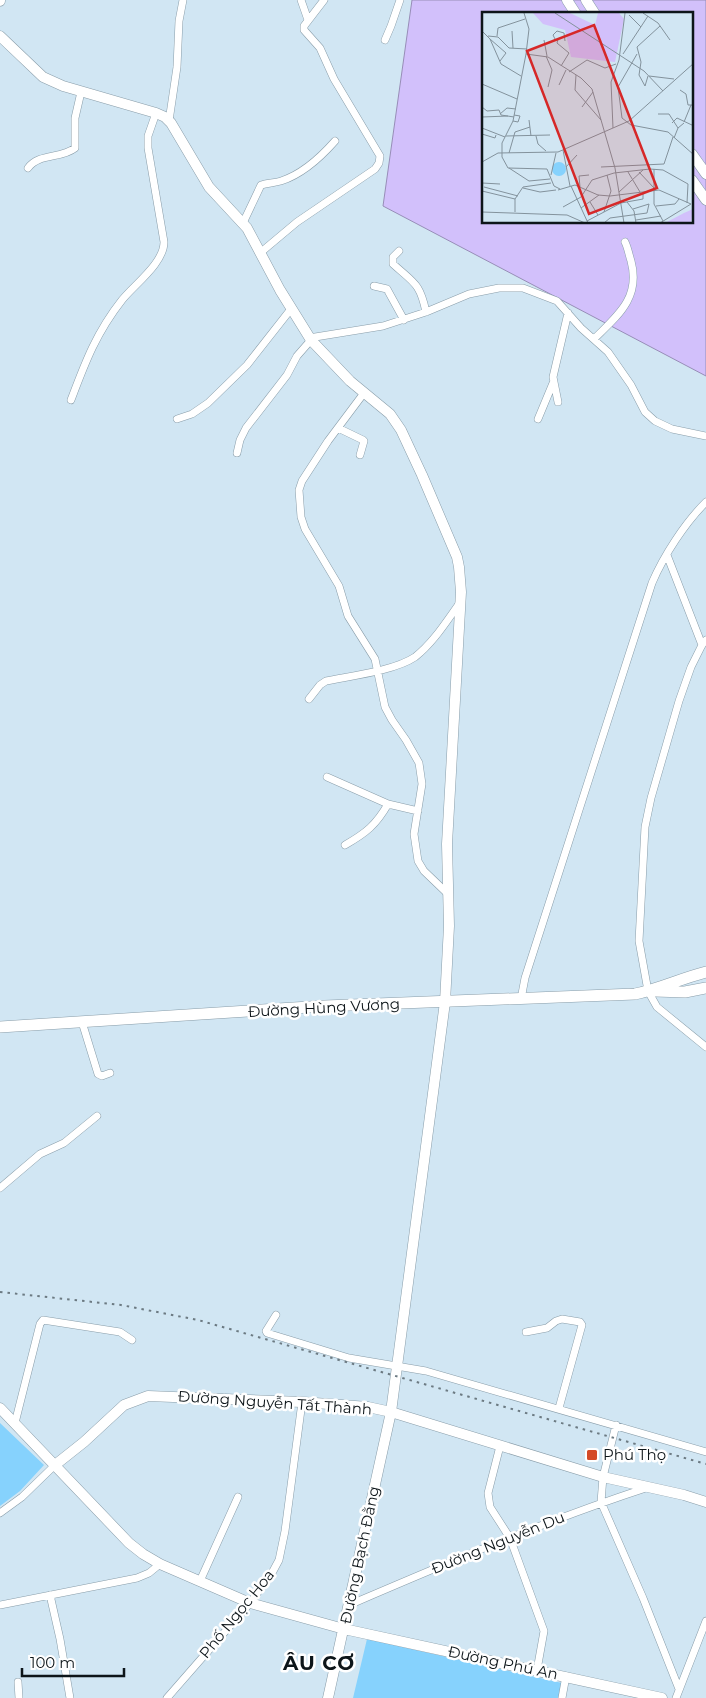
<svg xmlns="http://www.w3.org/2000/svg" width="706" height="1698" viewBox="0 0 706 1698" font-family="Montserrat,sans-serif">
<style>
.green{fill:#86d2fd}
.water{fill:#d2c0fb;stroke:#978db7;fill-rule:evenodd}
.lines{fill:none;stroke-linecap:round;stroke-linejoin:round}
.street-casing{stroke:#899da9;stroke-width:8}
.secondary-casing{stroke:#899da9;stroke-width:11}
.primary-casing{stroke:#899da9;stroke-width:12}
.street{stroke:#fff;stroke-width:7}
.secondary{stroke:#fff;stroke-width:10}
.primary{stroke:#fff;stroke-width:11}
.rail{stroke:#6c7a82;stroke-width:2;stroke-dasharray:2.5 5;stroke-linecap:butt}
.poi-dot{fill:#d44a27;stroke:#fff;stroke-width:2}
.labels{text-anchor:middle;stroke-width:5;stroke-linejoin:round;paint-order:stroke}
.street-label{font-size:15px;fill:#0d1519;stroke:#fff}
.poi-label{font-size:15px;fill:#0d1519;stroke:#fff;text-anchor:start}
.district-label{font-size:20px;font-weight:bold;letter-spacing:1px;fill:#0d1519;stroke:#fff}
.inset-road{fill:none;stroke:#83929c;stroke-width:1}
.view{fill:#d62828;fill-opacity:0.15;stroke:#d62828;stroke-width:2.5}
.inset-edge{fill:none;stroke:#0d1519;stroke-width:2.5}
</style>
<rect width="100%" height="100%" fill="#d1e6f3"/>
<!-- green -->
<path class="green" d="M0,1423L44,1465L20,1491L0,1506Z
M367,1639L562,1683L559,1698H353Z"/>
<!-- water -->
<path class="water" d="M412,0H706V376L383,206ZM483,14H692V222H483Z"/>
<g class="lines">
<defs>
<path id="street" d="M301,0L308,20
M385,40L391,26L400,0
M169,121L177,67L179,21L183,0
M28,168C39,153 61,159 75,148V118L81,92
M243,223L261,185C267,183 274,183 281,181C303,174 320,158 335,141
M399,251L393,257V264C414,283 420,283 426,312
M260,253L297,222L375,169L379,163L380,156L334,79L320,48L304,30V26L324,0
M374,286L387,289L404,320
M309,338L383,326L426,312L469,294L499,288H523L557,301L581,328L608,352L631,385L645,412L655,421L672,429L706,436
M594,339C617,316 641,298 631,261C629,255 628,248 625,242
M364,393L328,441L302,481L299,490L301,517L305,529L339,586L348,616L375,659L385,707L392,720L406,740L419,763L422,784L414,834L418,861L424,871L448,894
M71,400C85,363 96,333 122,300C135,284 164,263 164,242L148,148V136L156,113
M558,402L553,377L568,313
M177,419L192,414L208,403L247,365L291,309
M538,419L553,383
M338,428L363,440L364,441L360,455
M237,453L240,440L246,428L287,375L297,356L311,340
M667,555L702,645
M706,640L702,645L691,667L679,701L651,798L645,827L639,941L648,991L657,1007L706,1047
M309,699L320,685L326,681C350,676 394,671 415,657C433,643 446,622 459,604
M327,777L388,804L418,811
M345,845C366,833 376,825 388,804
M521,999L525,978L652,583C664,555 685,523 706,502
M82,1022L98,1074L102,1076L110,1073
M0,1188L40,1154L64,1143L97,1116
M276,1315L266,1331L267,1333L349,1358L426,1371L706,1452
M526,1332L547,1328L556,1321L562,1319L580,1322L582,1325L559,1408
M15,1423L40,1324L43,1320L120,1332L132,1340
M616,1425L603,1477L601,1502L643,1598L679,1689
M500,1446L488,1493L490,1507L510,1538L544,1631L537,1670
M0,1513L22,1497L55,1465
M200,1581L238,1497
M50,1595L60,1639L70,1698
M0,1605L137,1578L149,1573L160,1564
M349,1605C447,1563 545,1521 646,1488
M18,1682L19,1698
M167,1698L250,1603L272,1573L279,1560L285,1531L302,1402
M562,1698L566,1676
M676,1698L706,1621"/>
<path id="secondary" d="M567,0L576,14
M586,0L595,14
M0,1V0
M0,36L43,77L63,86L156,113L165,117L171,123L209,187L247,228L280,290L311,340L350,381L390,414L401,430L422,475L457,557L459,567L461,592L447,844L449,926L445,1002L391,1412L328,1698
M692,154L706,174
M692,180L706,200
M0,1408L129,1543L143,1554L160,1564L250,1603L344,1629L662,1698
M55,1465L84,1442L124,1405L148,1396L302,1402L368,1407L391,1412L603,1477L684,1495L706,1502"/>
<path id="primary" d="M655,991L685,992L706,988
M0,1027L325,1006L635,994C659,989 682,978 706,972"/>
</defs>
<!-- street casing -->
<use href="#street" class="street-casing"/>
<!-- secondary casing -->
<use href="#secondary" class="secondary-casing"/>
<!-- primary casing -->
<use href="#primary" class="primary-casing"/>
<!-- street -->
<use href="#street" class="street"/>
<!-- secondary -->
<use href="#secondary" class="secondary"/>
<!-- primary -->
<use href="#primary" class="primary"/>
<!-- rail -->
<path class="rail" d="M0,1292L121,1305L198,1320L706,1464"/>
</g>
<!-- markers -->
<rect class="poi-dot" x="586" y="1449" width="12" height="12" rx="2.5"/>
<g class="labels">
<!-- street labels -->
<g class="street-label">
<text transform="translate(324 1008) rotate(-3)" y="5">Đường Hùng Vương</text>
<text transform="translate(275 1403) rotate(4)" y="5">Đường Nguyễn Tất Thành</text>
<text transform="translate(498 1543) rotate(-22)" y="5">Đường Nguyễn Du</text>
<text transform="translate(360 1555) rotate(-78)" y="5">Đường Bạch Đằng</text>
<text transform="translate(237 1614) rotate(-51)" y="5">Phố Ngọc Hoa</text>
<text transform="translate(503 1663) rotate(12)" y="5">Đường Phú An</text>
</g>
<!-- poi labels -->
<g class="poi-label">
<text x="603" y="1460">Phú Thọ</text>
</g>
<!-- district labels -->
<g class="district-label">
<text x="319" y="1670">ÂU CƠ</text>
</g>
</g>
<!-- overview -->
<g transform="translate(482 12)">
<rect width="211" height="211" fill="#d1e6f3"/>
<path d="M70 157a7 7 0 1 1 14 0a7 7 0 1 1-14 0Z" fill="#86d2fd"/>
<path d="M51,1H88L113,13L116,1H137L142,7L133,50L89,45L83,18L61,12ZM211,197L209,211H183L202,201Z" fill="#d2c0fb"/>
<path class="inset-road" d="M42,1L47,17L44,42L31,109L20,131V145L26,156L65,157L72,174L78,177M73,1L162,59L181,79M161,1L176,11L188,28M147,3L159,15M0,19L8,27L19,52L39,64M30,19L31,36M6,24L16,25L27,36L45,37M15,24L16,16L43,7M8,27L24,41L18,49M76,27L75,31L87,41L79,54M62,28L65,44M74,29L71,23L75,19L82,21L83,29M155,35L159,50L157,63L163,74L166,64M155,35L178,14M44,42L66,45L99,66L110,77L133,156L142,211M141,42L166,4M155,42L136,75L140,106L149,113L186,120L212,143M64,44L70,58L66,75M87,60L105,48L123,56L134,52M94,63L93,78L119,108M167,64L192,67M0,72L35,87M77,73L84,58M198,78L204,82L206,93H212M0,95L5,99L17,98L19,103L32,105M100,95L111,80M18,102L25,96L34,97M176,102H187L196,116M0,105L26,104M47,108L49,124M31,109L36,110L38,104L32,103M202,110L209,93M190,111L195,106L212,114M0,116L23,125M131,116L129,70L137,48L143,1M0,122L13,126L14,123M24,124L68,123M54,124L56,132L64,139M192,126L196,116L202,111M81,138L88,174M27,141L33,120L48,115M0,150L16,141L76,140L147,109L212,51M84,155L95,143M119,155L182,152L191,125M27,156L47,169L68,167M172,157V192L181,209M146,160L158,180M157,160L172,176M69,163L74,141M0,171L18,172M89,174L106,211M2,175L36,184M98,175L97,164L107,163M41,176L58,180L74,178M76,178L93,173L116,183L128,184L177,178L209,192M0,179L33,187M137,180L161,158M108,190L116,203M145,190L152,199L154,211M174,194L193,192L197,187M81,195L99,185L110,168L132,161L168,157L181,158L206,172L205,191M99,196L117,183M151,197L167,192M0,200L85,203L103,211M33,200V187L41,175L69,171M122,200L129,179L125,163M154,208L179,204M105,209L139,191L161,187V180M122,211L128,206L165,201L167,192M178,211L209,192"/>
<path class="view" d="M112,13L175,176L107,202L45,39Z"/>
<rect width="211" height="211" class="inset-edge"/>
</g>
<!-- scale -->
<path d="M22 1668v8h102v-8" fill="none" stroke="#0d1519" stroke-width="2.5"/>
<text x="30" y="1668" font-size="15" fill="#0d1519" stroke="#ffffff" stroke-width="4" paint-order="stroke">100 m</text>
</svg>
